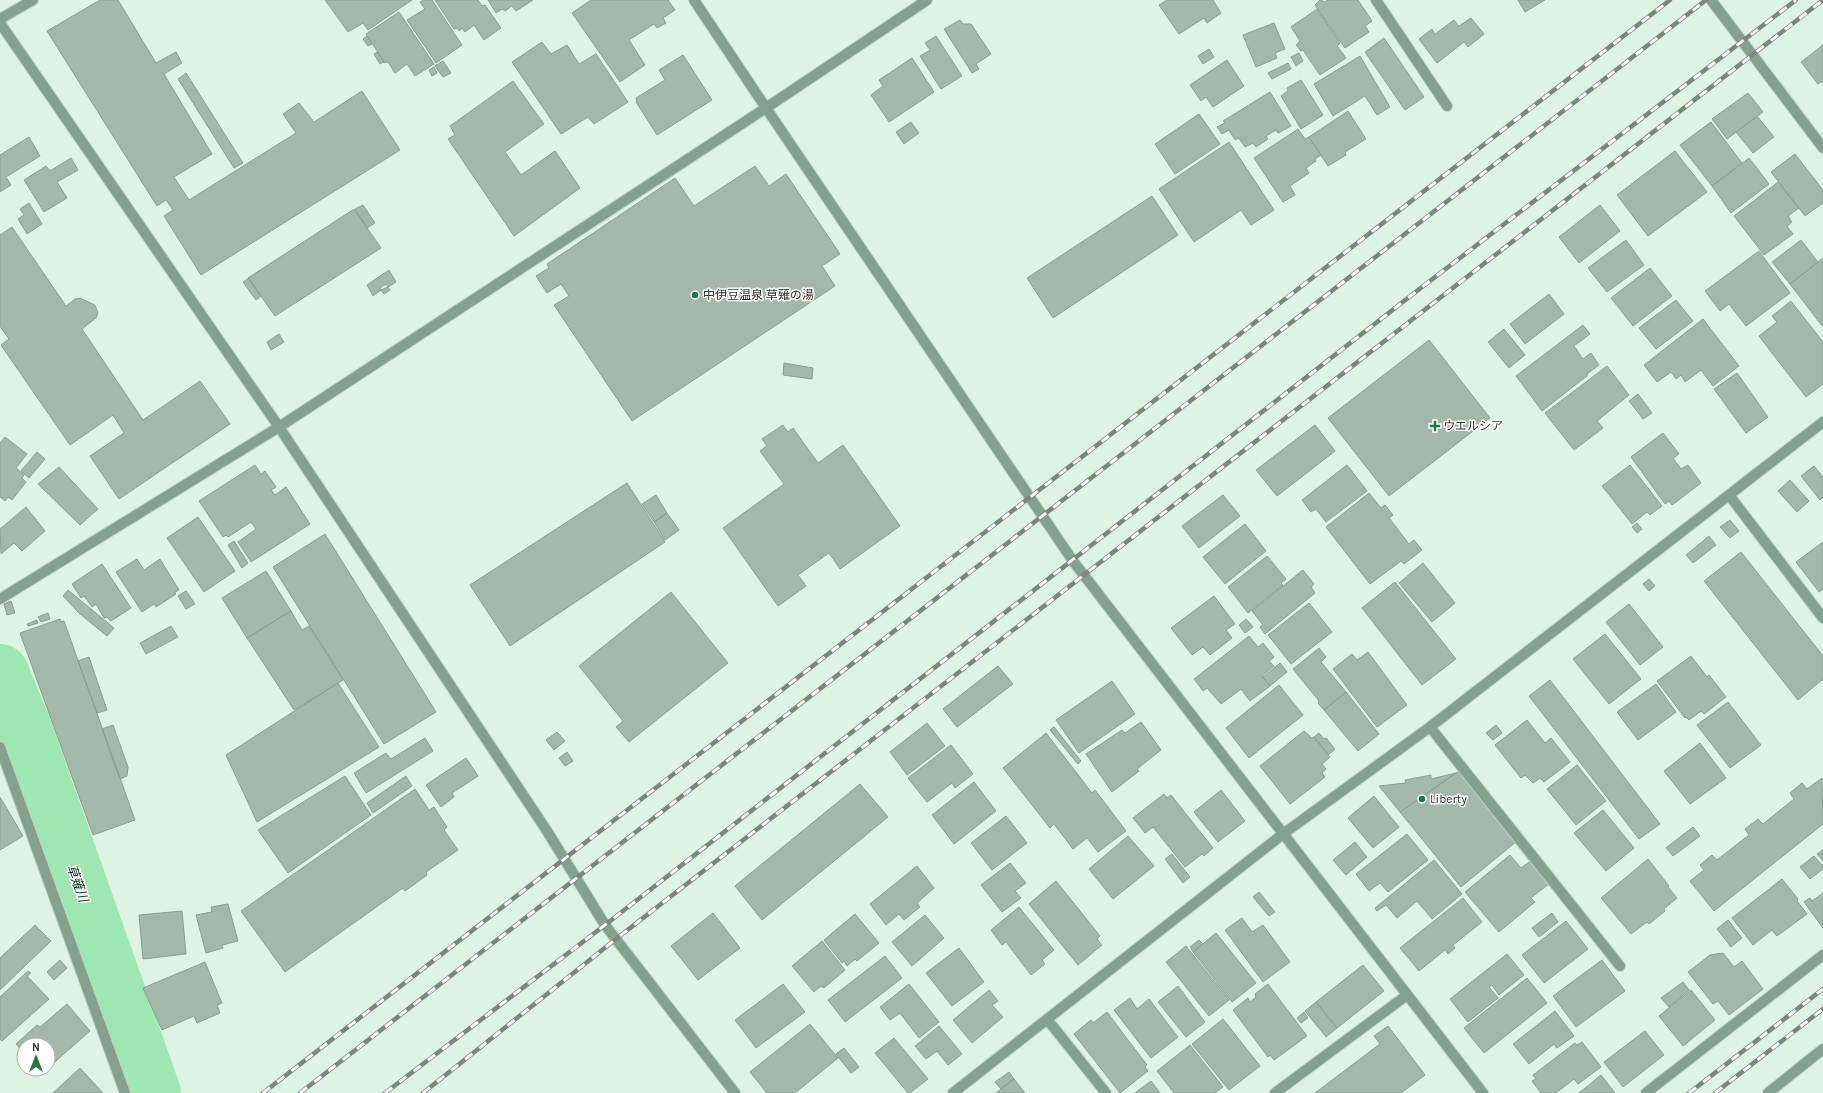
<svg xmlns="http://www.w3.org/2000/svg" width="1823" height="1093" viewBox="0 0 1823 1093" font-family="Karla,'Noto Sans JP',sans-serif">
<style>
.lines{fill:none;stroke-linecap:round;stroke-linejoin:round}
.river{stroke:#9fe7b2;stroke-width:58}
.building{fill:#a3b8a8;stroke:#8b9f8f}
.street-casing{stroke:#bed1c2;stroke-width:12}
.street{stroke:#84a18b;stroke-width:10}
.rail-casing{stroke:#79877c;stroke-width:4.5}
.rail{stroke:#fff;stroke-width:3;stroke-dasharray:9;stroke-linecap:butt}
.poi-dot{fill:#287443;stroke:#fff;stroke-width:1.5}
.labels{text-anchor:middle;stroke-width:3;stroke-linejoin:round;paint-order:stroke}
.poi-label{font-size:12px;fill:#2c342e;stroke:#fff;text-anchor:start}
.water-label{font-size:13px;font-style:italic;fill:#053e1d;stroke:#fff}
</style>
<rect width="100%" height="100%" fill="#def4e2"/>
<g class="lines">
<!-- river -->
<path class="river" d="M0,673L22,726L152,1093"/>
</g>
<!-- building -->
<path class="building" d="M100,0H118L156,63L176,52L182,63L164,74L212,154L174,177L189,200L296,133L283,114L299,103L314,122L362,91L400,150L201,275L164,216L173,210L166,200L157,206L47,31Z
M325,0H412L368,30L363,23L348,32Z
M424,0H432L462,45L436,63L407,20L425,9L420,2Z
M435,0H478L482,6L485,5L501,28L484,40L474,25L465,32L462,28L459,31L457,28L454,29Z
M488,0H533L516,11L512,6L505,11L502,9L496,13Z
M591,0H668L675,10L663,18L666,23L657,28L654,24L629,40L645,65L620,82L572,13Z
M1167,0H1213L1221,13L1207,23L1204,18L1179,34L1159,5Z
M1320,0L1325,2L1327,0H1358L1372,21L1365,26L1369,32L1345,48L1315,5Z
M1518,0H1545L1525,12Z
M1317,9L1340,43L1337,46L1346,58L1320,75L1303,50L1301,51L1296,45L1300,41L1291,27Z
M399,12L434,64L415,76L407,64L395,73L388,62L385,63L366,34Z
M1471,18L1484,34L1468,47L1464,42L1437,63L1419,39L1432,29L1435,34L1454,20L1459,26Z
M960,20L963,24H971L991,54L976,64L979,69L972,73L944,29Z
M1274,23L1285,49L1275,53L1277,58L1256,67L1243,35Z
M367,36L372,44L368,46L363,39Z
M936,36L962,76L941,89L920,56L930,50L925,43Z
M1384,38L1424,97L1405,110L1365,52Z
M542,42L551,54L567,45L579,64L596,54L628,102L594,124L588,117L561,134L512,62Z
M1823,45V81L1818,84L1801,62Z
M1209,49L1214,57L1203,64L1198,56Z
M377,52L384,62L380,64L374,54Z
M1299,53L1303,61L1296,66L1291,57Z
M683,55L712,100L657,135L636,102L637,101L636,98L665,80L659,70Z
M1360,56L1390,107L1377,115L1365,96L1333,116L1314,84Z
M912,58L934,92L889,122L871,95L883,86L879,80Z
M1227,60L1244,86L1213,107L1206,97L1201,101L1190,85Z
M443,61L451,73L443,77L435,66Z
M1288,63L1291,69L1272,79L1268,73Z
M434,67L437,73L432,76L429,70Z
M186,73L243,163L234,168L178,79Z
M1301,80L1323,115L1301,129L1281,96L1288,91L1287,88Z
M513,81L544,124L505,152L521,175L555,151L580,188L514,236L448,139L455,135L450,126Z
M1270,92L1291,126L1278,133L1276,130L1266,136L1268,139L1256,147L1253,143L1245,147L1239,138L1235,140L1229,130L1222,134L1217,127L1225,123L1223,121Z
M1748,93L1763,112L1727,139L1712,119Z
M1348,111L1366,139L1345,152L1346,155L1328,166L1309,137Z
M1199,114L1220,144L1175,174L1155,144Z
M1757,116L1774,137L1753,153L1736,132Z
M911,122L919,133L904,144L896,132Z
M1711,122L1742,163L1712,186L1680,145Z
M1298,129L1305,139L1309,137L1321,155L1315,159L1316,161L1306,168L1309,173L1290,186L1295,195L1283,202L1254,158Z
M29,137L40,156L6,177L11,185L0,192V155Z
M1229,142L1274,210L1251,225L1241,210L1194,242L1159,189Z
M1675,151L1707,192L1648,236L1617,195Z
M1795,154L1823,190V203L1805,216L1771,172Z
M71,158L78,170L57,182L67,198L44,212L24,180L46,166L50,171Z
M1749,158L1769,184L1731,213L1712,186Z
M755,166L769,186L786,174L840,254L822,266L835,286L632,421L554,305L569,296L561,284L547,293L536,276L549,268L547,264L675,178L694,206Z
M1778,182L1799,208L1788,216L1792,222L1787,226L1793,234L1764,255L1734,216Z
M1152,196L1178,235L1053,318L1027,278Z
M29,203L42,224L27,234L18,219L24,215L20,209Z
M363,205L375,223L367,228L355,209Z
M1600,205L1620,231L1579,263L1559,237Z
M354,209L381,248L275,316L248,278Z
M12,227L66,306L75,299L80,298L95,305L98,313L96,318L82,329L143,420L200,381L230,424L119,499L90,456L124,433L113,415L70,445L1,345L9,339L0,326V235Z
M1626,240L1644,265L1607,292L1588,268Z
M1801,240L1818,262L1790,284L1772,262Z
M1759,251L1790,293L1746,326L1729,304L1720,311L1705,291Z
M1823,258V327L1790,284Z
M1650,268L1672,296L1633,326L1611,298Z
M389,270L396,282L388,287L386,284L380,288L381,290L373,296L367,285Z
M249,278L261,296L256,300L243,282Z
M388,287L390,290L384,294L381,290Z
M1549,294L1564,314L1525,344L1510,324Z
M1676,300L1693,321L1656,349L1639,328Z
M1791,301L1823,342V384L1806,397L1759,336L1777,322L1772,316Z
M1703,319L1739,366L1713,386L1701,370L1685,382L1681,375L1676,379L1671,372L1657,382L1644,365Z
M1583,325L1590,334L1574,346L1583,359L1591,353L1599,365L1587,374V376L1542,411L1516,376Z
M1504,329L1525,355L1509,368L1488,342Z
M279,334L284,342L271,350L267,342Z
M1429,340L1490,418L1389,496L1328,418Z
M784,363L813,368L812,379L783,375Z
M1607,366L1629,395L1597,421L1603,428L1574,450L1545,413Z
M1737,373L1768,417L1746,433L1714,389Z
M1638,394L1652,413L1643,419L1629,401Z
M783,425L788,432L793,428L818,463L843,445L900,526L840,569L829,553L798,575L806,586L778,606L723,528L784,484L760,451L767,446L762,439Z
M1315,425L1335,451L1277,496L1256,470Z
M1663,433L1679,454L1673,458L1681,469L1688,465L1701,483L1672,505L1669,501L1665,504L1631,457Z
M5,437L27,454L16,468L24,475L22,478L26,482L12,500L8,497L5,501L0,497V443Z
M37,452L45,459L29,478L21,471Z
M255,465L261,474L265,471L276,487L271,490L275,495L286,487L310,524L251,562L238,542L256,529L251,522L228,537L226,535L223,537L199,501Z
M1347,465L1367,491L1326,522L1316,509L1311,512L1302,500Z
M1630,465L1662,506L1650,515L1647,512L1632,524L1602,486Z
M1814,466L1823,477V497L1820,500L1801,476Z
M59,467L98,509L80,525L38,484Z
M1790,480L1809,501L1797,512L1778,491Z
M627,483L665,542L510,646L470,585Z
M1369,493L1381,508L1385,505L1393,515L1389,518L1409,544L1414,540L1422,550L1404,564L1401,561L1370,584L1326,527Z
M656,495L667,513L654,522L642,504Z
M1223,495L1240,516L1199,548L1182,526Z
M26,507L45,531L22,551L14,543L1,554L0,529Z
M667,513L679,530L665,540L654,522Z
M198,517L235,571L204,592L167,538Z
M1730,520L1739,531L1730,538L1720,527Z
M1637,523L1642,529L1637,533L1632,527Z
M1245,524L1266,551L1225,584L1203,557Z
M325,534L436,712L384,744L273,567Z
M1709,536L1716,545L1693,563L1686,555Z
M234,541L248,563L242,568L228,545Z
M1823,542V589L1819,592L1796,562Z
M1741,552L1823,656V679L1798,700L1704,581Z
M1267,556L1286,579L1281,583L1283,585L1248,613L1228,587Z
M137,559L144,570L160,559L179,590L174,593L176,594L156,607L154,604L142,612L116,572Z
M1423,563L1455,603L1432,622L1399,583Z
M102,564L131,608L111,621L107,617L104,618L96,604L92,607L84,596L81,598L72,584Z
M1303,570L1314,584L1311,587L1315,593L1265,634L1260,627L1263,625L1252,611Z
M266,571L291,611L247,638L222,598Z
M1649,579L1655,586L1649,591L1643,584Z
M1395,582L1456,659L1422,685L1362,608Z
M68,590L114,628L107,636L80,614L63,596Z
M186,591L195,604L186,609L178,596Z
M671,592L728,663L629,742L616,727L623,721L579,666Z
M1214,596L1235,624L1226,630L1232,638L1210,655L1203,647L1192,655L1171,628Z
M11,601L15,613L7,615L4,604Z
M1309,603L1332,632L1291,664L1268,635Z
M1629,604L1663,647L1640,665L1606,622Z
M291,611L302,630L309,626L343,680L294,710L247,638Z
M48,613L50,619L41,622L38,617Z
M60,619L61,622L64,621L135,820L93,835L20,633Z
M1246,619L1253,627L1245,633L1239,625Z
M37,620L38,623L28,626L27,624Z
M171,626L178,637L146,654L140,643Z
M1605,634L1641,679L1609,704L1573,659Z
M1249,636L1258,647L1263,643L1274,657L1269,661L1274,666L1262,676L1270,686L1250,701L1241,689L1221,704L1207,688L1203,691L1194,679Z
M1319,648L1326,657L1321,662L1346,692L1324,710L1318,703L1319,701L1293,669Z
M1368,652L1407,705L1377,727L1333,669L1352,654L1357,660Z
M1691,656L1707,677L1709,675L1726,697L1704,714L1701,711L1689,720L1686,717L1685,718L1657,681Z
M89,657L107,710L97,713L78,661Z
M1280,663L1287,672L1270,686L1263,677Z
M998,666L1013,684L957,727L943,709Z
M1550,680L1660,824L1639,839L1529,696Z
M1112,681L1135,714L1079,753L1056,720Z
M338,683L379,747L257,822L226,755Z
M1656,684L1676,712L1638,740L1617,712Z
M1279,685L1303,715L1249,758L1226,728Z
M1346,692L1379,734L1358,751L1324,710Z
M1728,702L1761,745L1730,768L1697,725Z
M1527,720L1545,743L1551,738L1570,762L1544,782L1540,778L1533,783L1525,775L1521,778L1495,745Z
M1141,722L1161,750L1137,769L1139,771L1112,792L1086,754L1122,730L1125,733Z
M927,723L945,746L907,775L890,752Z
M113,725L128,767L127,776L120,779L102,729Z
M1496,725L1502,733L1493,740L1486,733Z
M1054,727L1081,761L1078,764L1050,730Z
M1304,731L1312,738L1314,737L1330,757L1322,764L1326,769L1322,773L1325,777L1290,804L1260,766Z
M557,732L565,741L554,750L546,740Z
M1046,733L1092,793L1095,790L1126,831L1098,852L1087,838L1073,849L1054,824L1050,828L1003,768Z
M1319,733L1324,739L1326,738L1335,749L1328,755L1314,737Z
M425,738L433,751L366,793L354,773L386,753L391,759Z
M1700,743L1726,778L1690,804L1664,771Z
M951,745L973,774L955,788L952,783L927,802L908,778Z
M567,752L573,761L565,766L559,758Z
M466,758L478,776L452,793L454,797L441,807L426,785Z
M1577,765L1606,801L1576,825L1547,789Z
M1459,771L1517,841L1461,887L1400,812Z
M1456,773L1400,812L1379,786L1406,783L1405,780L1431,775V779Z
M345,776L371,815L288,873L258,830Z
M406,776L412,786L373,813L367,803Z
M1822,778L1823,824L1714,911L1690,881L1704,870L1700,865L1712,855L1717,860L1749,835L1745,829L1758,819L1763,824L1794,799L1790,793L1802,783L1807,789Z
M974,782L996,811L954,844L932,815Z
M860,784L888,817L762,920L735,886Z
M415,789L429,810L434,807L447,827L444,830L458,850L426,872L427,875L405,891L403,888L285,972L241,911Z
M1221,790L1245,821L1218,842L1194,812Z
M1164,794L1167,798L1171,795L1213,848L1204,856L1202,854L1185,867L1153,827L1145,833L1133,818Z
M1374,796L1399,827L1373,848L1348,818Z
M0,797L23,836L0,850Z
M1603,810L1634,848L1606,871L1574,833Z
M1006,816L1027,843L992,870L971,843Z
M1693,827L1700,836L1673,856L1666,848Z
M1407,834L1428,860L1388,892L1380,883L1369,891L1356,874Z
M1128,836L1154,866L1113,899L1089,869Z
M1355,842L1367,857L1346,875L1333,860Z
M1823,850V861L1817,854Z
M1172,854L1190,877L1183,883L1165,859Z
M1510,855L1521,868L1532,860L1550,883L1531,898L1535,902L1499,932L1465,892Z
M1814,856L1823,866V869L1810,879L1800,867Z
M1648,859L1669,886L1668,887L1677,898L1664,909L1665,911L1649,924L1647,922L1631,934L1601,898Z
M1434,860L1462,894L1432,919L1417,901L1397,918L1386,905L1377,911L1375,908Z
M1010,863L1026,883L1015,891L1021,898L1002,912L981,885Z
M917,866L934,888L917,903L920,907L904,920L899,914L886,925L870,904Z
M1782,879L1798,899L1797,901L1807,914L1777,936L1772,930L1753,945L1732,918Z
M1056,881L1100,936L1097,939L1102,945L1078,965L1029,904Z
M1259,892L1275,912L1269,916L1253,897Z
M1823,893V928L1804,902L1810,898L1812,901Z
M1463,898L1482,922L1453,945L1455,948L1448,954L1445,950L1419,971L1400,948Z
M228,904L238,941L222,945L223,948L206,953L196,915L212,912L211,907Z
M1019,907L1054,950L1042,960L1045,964L1031,975L1006,942L1002,945L991,930Z
M182,911L186,954L143,959L139,915Z
M713,913L740,948L698,980L671,946Z
M1552,913L1558,922L1539,937L1532,928Z
M855,914L879,943L857,961L855,959L847,966L844,961L842,963L824,940Z
M925,915L944,938L912,966L892,942Z
M1242,918L1252,932L1263,925L1290,962L1263,982L1225,930Z
M1728,920L1742,938L1731,947L1717,929Z
M1566,921L1588,949L1544,983L1522,955Z
M35,925L51,941L0,990V958Z
M1216,933L1256,983L1232,1002L1193,952Z
M1199,940L1203,944L1193,952L1190,947Z
M822,941L845,970L824,988L821,986L814,992L792,966Z
M1186,946L1229,1000L1209,1016L1166,962Z
M959,948L984,982L952,1006L926,973Z
M1723,953L1734,967L1742,961L1763,989L1729,1015L1718,1001L1713,1004L1688,972L1710,955Z
M1507,954L1524,975L1499,995L1492,985L1489,987L1498,998L1468,1022L1450,999Z
M885,956L902,978L845,1022L828,1000Z
M60,960L67,968L54,980L47,972Z
M1602,960L1625,991L1576,1027L1553,996Z
M205,962L222,1003L217,1005L220,1013L197,1023L194,1016L162,1030L143,988Z
M1363,965L1384,991L1337,1028L1316,1002Z
M28,971L31,973L27,976L49,999L2,1041L0,1039V997Z
M1527,978L1547,1003L1484,1053L1464,1028Z
M1683,982L1689,990L1669,1007L1661,998Z
M783,984L805,1012L756,1048L735,1020Z
M909,984L939,1022L919,1038L900,1013L890,1020L880,1007Z
M1268,984L1307,1036L1274,1060L1270,1055L1268,1057L1233,1010L1248,998L1250,1002L1256,997L1255,994Z
M1178,986L1205,1022L1186,1037L1158,1002Z
M989,990L998,1001L992,1005L1003,1017L972,1043L953,1020Z
M1691,990L1715,1020L1683,1046L1659,1016Z
M1130,998L1137,1009L1149,999L1178,1037L1151,1058L1114,1010Z
M1316,1002L1337,1028L1326,1037L1305,1011Z
M67,1004L90,1031L48,1068V1045H24V1053L16,1044L37,1025L40,1027Z
M1555,1011L1574,1036L1557,1048L1554,1044L1529,1064L1513,1044Z
M1107,1012L1147,1065L1145,1067L1148,1071L1120,1093L1074,1034L1091,1020L1093,1023Z
M1304,1012L1308,1018L1301,1023L1297,1018Z
M1223,1019L1260,1066L1229,1090L1192,1044Z
M810,1024L838,1058L795,1093H767L750,1072Z
M939,1026L962,1054L948,1065L937,1051L926,1059L915,1046Z
M1388,1026L1425,1075L1401,1093H1315L1380,1044L1374,1036Z
M1645,1031L1664,1055L1623,1087L1604,1062Z
M894,1038L928,1079L910,1093H908L875,1053Z
M1582,1042L1601,1067L1578,1084L1574,1079L1556,1093H1541L1532,1081L1536,1079L1533,1075L1575,1043L1577,1045Z
M1190,1045L1223,1087L1215,1093H1174L1157,1071Z
M844,1048L859,1067L851,1073L836,1054Z
M80,1068L103,1093H53Z
M1009,1072L1014,1079L1001,1089L995,1082Z
M1601,1075L1615,1093H1579Z
M1014,1079L1025,1093H996L1001,1089Z
M1151,1081L1160,1093H1135Z"/>
<g class="lines">
<defs>
<path id="street" d="M694,0L766,108L1073,561L1483,1093
M1376,0L1447,106
M1711,0L1823,148
M0,19L33,0
M0,23L279,427L547,831L605,925L735,1093
M1729,495L1823,618
M0,599L279,427L766,108L927,0
M1430,727L1620,966
M0,747L125,1093
M1047,1019L1106,1093
M953,1093L1283,834L1430,727L1823,422
M1275,1093L1407,995
M1646,1093L1823,955
M1768,1093L1823,1049"/>
</defs>
<!-- street casing -->
<use href="#street" class="street-casing"/>
<!-- street -->
<use href="#street" class="street"/>
<defs>
<path id="rail" d="M263,1093L1670,0
M300,1093L1706,0
M385,1093L605,925L1413,294L1796,0
M423,1093L616,939L1823,0
M1689,1093L1823,989
M1715,1093L1823,1009"/>
</defs>
<!-- rail casing -->
<use href="#rail" class="rail-casing"/>
<!-- rail -->
<use href="#rail" class="rail"/>
</g>
<!-- markers -->
<g class="poi-dot">
<circle cx="695" cy="295" r="4"/>
<path d="M1433 420h4v4h4v4h-4v4h-4v-4h-4v-4h4z"/>
<circle cx="1422" cy="799" r="4"/>
</g>
<g class="labels">
<!-- poi labels -->
<g class="poi-label">
<text x="703" y="299">中伊豆温泉 草薙の湯</text>
<text x="1443" y="430">ウエルシア</text>
<text x="1430" y="803">Liberty</text>
</g>
<!-- water labels -->
<g class="water-label">
<text transform="translate(78 883) rotate(70)" y="5">草薙川</text>
</g>
</g>
<!-- north arrow -->
<g transform="translate(36 1057)"><circle r="19" fill="#ffffff" stroke="#abaeab"/>
<path d="M0-3L7 15L0 10L-7 15Z" fill="#287443"/>
<text y="-6" font-size="11" font-weight="bold" text-anchor="middle" fill="#2c342e">N</text>
</g>
</svg>
